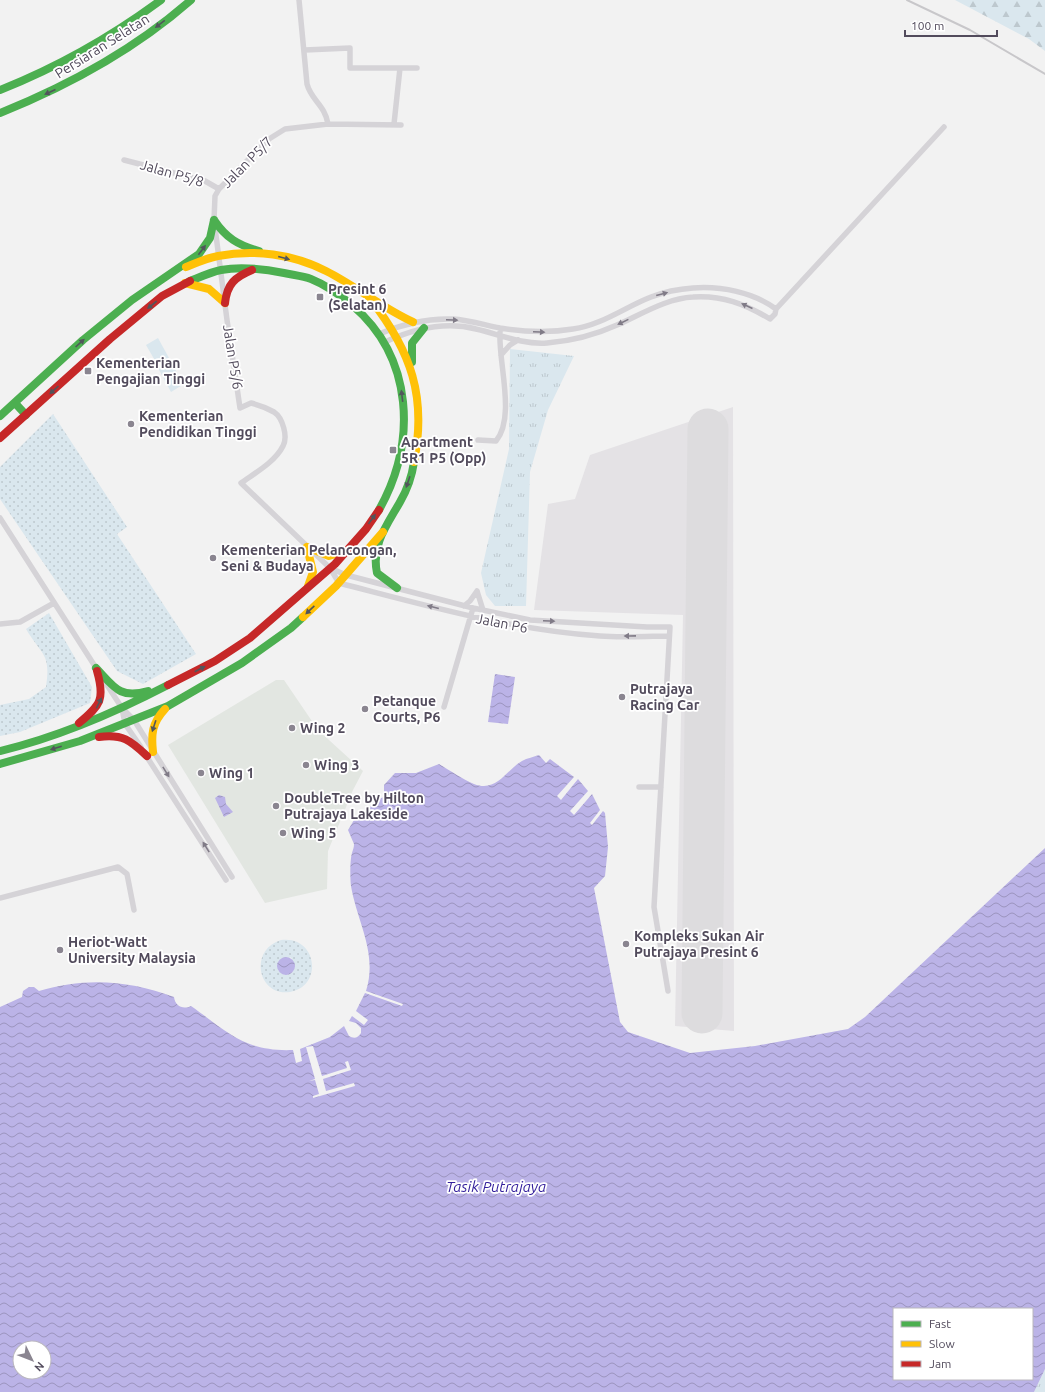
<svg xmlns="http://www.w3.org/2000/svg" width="1045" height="1392" viewBox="0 0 1045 1392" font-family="Ubuntu,sans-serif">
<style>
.commercial{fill:#e2e6e1}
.airport{fill:#e4e2e5}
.grass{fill:url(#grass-dots);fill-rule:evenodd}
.forest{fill:url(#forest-firs)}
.park{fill:url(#park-tufts)}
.pitch{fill:#dae7ee}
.water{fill:url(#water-waves);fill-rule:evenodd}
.pier{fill:#f2f2f2}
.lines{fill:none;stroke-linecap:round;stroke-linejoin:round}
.runway{stroke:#dddcde;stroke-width:41}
.street{stroke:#d5d3d7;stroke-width:5.5}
.fast{stroke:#4caf50;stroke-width:8}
.slow{stroke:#ffc107;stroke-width:8}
.jam{stroke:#c62828;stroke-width:8}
.rail{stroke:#c8c7ca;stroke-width:2}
.oneway{fill:#51555b}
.oneway2{fill:#807b87}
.poi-dot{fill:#8a8590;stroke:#fff;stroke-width:1.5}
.labels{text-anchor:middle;stroke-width:3.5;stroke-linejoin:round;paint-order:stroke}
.street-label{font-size:14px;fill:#524b5c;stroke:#fff}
.poi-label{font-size:14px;font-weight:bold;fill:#524b5c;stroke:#fff;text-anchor:start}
.water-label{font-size:15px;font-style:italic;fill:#331f9c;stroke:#fff}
</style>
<defs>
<pattern id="grass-dots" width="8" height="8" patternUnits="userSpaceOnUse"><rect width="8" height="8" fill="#dae7ee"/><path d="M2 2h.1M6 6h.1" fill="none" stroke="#bdc8ce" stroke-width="1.8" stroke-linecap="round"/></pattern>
<pattern id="forest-firs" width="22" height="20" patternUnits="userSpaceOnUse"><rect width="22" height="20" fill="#dae7ee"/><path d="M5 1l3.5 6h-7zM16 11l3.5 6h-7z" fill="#bdc8ce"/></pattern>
<pattern id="park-tufts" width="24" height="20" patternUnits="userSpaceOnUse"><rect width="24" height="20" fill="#dae7ee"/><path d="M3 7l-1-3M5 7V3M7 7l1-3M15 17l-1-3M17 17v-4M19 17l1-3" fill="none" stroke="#bdc8ce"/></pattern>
<pattern id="water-waves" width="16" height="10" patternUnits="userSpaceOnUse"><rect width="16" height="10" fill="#bbb3e7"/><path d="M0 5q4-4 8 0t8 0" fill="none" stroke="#9b94be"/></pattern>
</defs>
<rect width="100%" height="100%" fill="#f2f2f2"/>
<!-- commercial -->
<path class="commercial" d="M276,680H284L318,730L363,771L353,790L328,851L327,889L265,903L168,745Z"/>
<!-- airport -->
<path class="airport" d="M733,407L734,1031L675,1026L683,615L534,610L548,504L575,499L590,455Z"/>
<!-- grass -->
<path class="grass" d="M53,414L127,527L117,534L196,654L143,684L117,671L0,499V467Z
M49,613L92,687L90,703L20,732L0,736V705L29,699L46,687C51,653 42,656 26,629Z
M281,940C317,935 324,986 290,992C258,997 248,950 281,940ZM290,957L292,959L293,972C288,976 282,975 278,970Z"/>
<!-- forest -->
<path class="forest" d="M955,0H1045V51L1029,39Z"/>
<!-- park -->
<path class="park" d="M510,349L574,356L548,410L530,472L526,606H495L486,595L481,573L509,449Z
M1045,1369V1392H1034Z"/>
<!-- pitch -->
<path class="pitch" d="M158,338L169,358L157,364L146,345Z
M170,361L184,384L171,392L158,368Z"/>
<!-- water -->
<path class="water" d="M495,674L515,677L508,724L488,722Z
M539,755L546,763L550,759L574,777L557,796L561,800L578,779L588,791L570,811L574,815L592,794L600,810L590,823L592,825L603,811L605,813L608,847L605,876L594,888L620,1022L628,1032L690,1053L755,1046L848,1029L865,1017L1045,848V1369L1034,1392H0V1007L22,997L23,991L29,987H34L39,991C84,977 130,980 174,997C175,1006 183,1010 191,1006C228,1032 244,1052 293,1050L296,1063L302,1061L300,1049L330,1037L344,1026L349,1036C354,1039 358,1038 361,1033V1028L356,1023L349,1021L352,1016L364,1025L368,1020L356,1011L365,993L402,1006L403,1004L366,991C378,953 357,922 351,886C350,879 350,859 352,853C353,849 354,848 354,844L348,830L354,820C365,820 369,811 373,801L384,797V785L395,773H416L439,764C451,771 462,779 474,784C497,793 506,770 522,761C527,758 534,757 539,755ZM894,1309H1032V1379H894ZM20,1348H44V1372H20Z
M219,795L225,797L226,804L233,812L224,817L215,798Z
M277 966a9 9 0 1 1 18 0a9 9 0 1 1-18 0Z"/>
<!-- pier -->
<path class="pier" d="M313,1046L322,1076L347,1068L345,1062L348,1061L351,1070L323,1079L326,1091L354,1083L355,1086L313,1098V1096L319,1094L315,1080L309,1081L315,1079L306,1047Z"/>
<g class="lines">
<!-- runway -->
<path class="runway" d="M702,1013L708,429"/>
<!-- street -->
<path class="street" d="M299,0L307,84C311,100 325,105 328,124
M305,50L350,48V68H417
M394,124L400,68
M401,125L328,124L285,129L269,139L219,189L215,196L214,220L227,320L240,408L251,403C259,405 267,408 274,412C283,418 288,437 283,446C275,462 255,473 241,483L330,568L339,583C425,605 511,630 600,636C623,638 646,636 669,636
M124,160L205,181L219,189
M379,334C402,324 427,318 453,319C469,320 484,325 500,328C525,332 549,333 573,329C602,325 625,307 651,297C664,292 679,289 693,288C721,286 753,292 776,309
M385,342C413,329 445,321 476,329C498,334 523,345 547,343C571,341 595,335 617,325C640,315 667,298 693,297C722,295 745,304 770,319L775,314L776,309L944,127
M501,355L510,345L518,340
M478,440L496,441C516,417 498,362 500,332
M0,518L98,671
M330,568L346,575L473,608L530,620L647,627H670L654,907L668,991
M477,591L483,610
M464,606L470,601L477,591
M0,624L20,622L54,603
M105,682L122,708L134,720L232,877
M444,707L473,608
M122,708L125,724L141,747
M145,754L226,880
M639,787H661
M0,898L118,867L127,874L134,910"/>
<!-- fast -->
<path class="fast" d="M0,90C58,67 111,37 161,0
M0,113C70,85 134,50 191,0
M214,220C226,238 238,245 259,251
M190,281C200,277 211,272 221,270C242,266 264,269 284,273C293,275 303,276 311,279C326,285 340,295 352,305C414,358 417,442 379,510
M412,362V343L424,328
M15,403L26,415
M0,416L83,340L132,300L199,254L210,238L214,220
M397,588L377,573C371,545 387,525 400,502C407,490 412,476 414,462
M96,668C114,687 119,699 148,691
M0,751C59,737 114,713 168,685
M0,764L80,741L168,706L242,663L291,628L303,617"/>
<!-- slow -->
<path class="slow" d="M186,267C196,263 207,258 218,256C254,249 293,254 326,271C356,286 382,308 413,322
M185,283L209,289L225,303
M371,300C411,351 427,397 414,462
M307,547L313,572L308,586
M307,547L329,556L343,552
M303,617L336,586L383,532
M153,752C151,734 152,723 165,709"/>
<!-- jam -->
<path class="jam" d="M225,303C227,284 235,277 252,270
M0,438L110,339L162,296L190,281
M168,685L215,661L250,638L335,564L366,529L379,510
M79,723C101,705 105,699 97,671
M99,737C123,734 130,740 147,756"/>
<!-- rail -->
<path class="rail" d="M907,0L970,30L1045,74"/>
</g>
<!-- one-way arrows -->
<defs><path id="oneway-solid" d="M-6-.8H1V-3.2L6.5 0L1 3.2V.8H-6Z"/></defs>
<g class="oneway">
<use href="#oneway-solid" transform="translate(160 24) rotate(143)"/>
<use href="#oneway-solid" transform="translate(50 92) rotate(156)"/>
<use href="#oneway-solid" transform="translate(202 250) rotate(-53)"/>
<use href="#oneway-solid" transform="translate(284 258) rotate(15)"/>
<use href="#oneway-solid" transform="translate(152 305) rotate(141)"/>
<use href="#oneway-solid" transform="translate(80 343) rotate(-42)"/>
<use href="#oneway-solid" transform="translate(54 390) rotate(138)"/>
<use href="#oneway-solid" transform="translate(402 396) rotate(-97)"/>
<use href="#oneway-solid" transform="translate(408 482) rotate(109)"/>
<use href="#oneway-solid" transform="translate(372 519) rotate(-54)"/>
<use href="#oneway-solid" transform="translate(310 610) rotate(137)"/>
<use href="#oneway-solid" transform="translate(200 669) rotate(-28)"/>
<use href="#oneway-solid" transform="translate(99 703) rotate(-64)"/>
<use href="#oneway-solid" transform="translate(154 726) rotate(108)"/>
<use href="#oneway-solid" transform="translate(56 748) rotate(163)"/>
</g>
<g class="oneway2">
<use href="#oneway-solid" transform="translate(662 294) rotate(-15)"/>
<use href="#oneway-solid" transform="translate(747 306) rotate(-156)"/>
<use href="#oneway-solid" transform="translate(452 320) rotate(2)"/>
<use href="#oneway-solid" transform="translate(623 322) rotate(154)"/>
<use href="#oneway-solid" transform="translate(539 332) rotate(3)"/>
<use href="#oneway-solid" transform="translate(433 607) rotate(-166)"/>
<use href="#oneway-solid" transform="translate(549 621) rotate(3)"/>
<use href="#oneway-solid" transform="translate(630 636) rotate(179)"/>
<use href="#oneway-solid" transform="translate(166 772) rotate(58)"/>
<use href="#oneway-solid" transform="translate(206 847) rotate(-122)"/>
</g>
<!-- markers -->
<g class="poi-dot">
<rect x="316" y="293" width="8" height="8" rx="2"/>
<rect x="84" y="367" width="8" height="8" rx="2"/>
<circle cx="131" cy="424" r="4"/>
<rect x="389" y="446" width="8" height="8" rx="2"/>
<circle cx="213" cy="558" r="4"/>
<circle cx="622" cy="697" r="4"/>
<circle cx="365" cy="709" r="4"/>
<circle cx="292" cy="728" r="4"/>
<circle cx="306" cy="765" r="4"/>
<circle cx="201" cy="773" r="4"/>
<circle cx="276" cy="806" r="4"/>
<circle cx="283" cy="833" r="4"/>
<circle cx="626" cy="944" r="4"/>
<circle cx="60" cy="950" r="4"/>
</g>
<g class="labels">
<!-- street labels -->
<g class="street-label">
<text transform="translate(102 46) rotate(-32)" y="5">Persiaran Selatan</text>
<text transform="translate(247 162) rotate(-45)" y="5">Jalan P5/7</text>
<text transform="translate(172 173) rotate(16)" y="5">Jalan P5/8</text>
<text transform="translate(233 357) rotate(81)" y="5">Jalan P5/6</text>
<text transform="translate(502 623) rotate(11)" y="5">Jalan P6</text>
</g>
<!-- poi labels -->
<g class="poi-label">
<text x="328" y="294">Presint 6<tspan x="328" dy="16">(Selatan)</tspan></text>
<text x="96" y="368">Kementerian<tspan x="96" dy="16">Pengajian Tinggi</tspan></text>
<text x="139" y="421">Kementerian<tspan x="139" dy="16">Pendidikan Tinggi</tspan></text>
<text x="401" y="447">Apartment<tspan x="401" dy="16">5R1 P5 (Opp)</tspan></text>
<text x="221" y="555">Kementerian Pelancongan,<tspan x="221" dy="16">Seni &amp; Budaya</tspan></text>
<text x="630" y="694">Putrajaya<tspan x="630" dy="16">Racing Car</tspan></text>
<text x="373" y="706">Petanque<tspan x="373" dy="16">Courts, P6</tspan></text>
<text x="300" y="733">Wing 2</text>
<text x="314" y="770">Wing 3</text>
<text x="209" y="778">Wing 1</text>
<text x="284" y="803">DoubleTree by Hilton<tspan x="284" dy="16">Putrajaya Lakeside</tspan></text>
<text x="291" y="838">Wing 5</text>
<text x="634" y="941">Kompleks Sukan Air<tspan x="634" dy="16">Putrajaya Presint 6</tspan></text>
<text x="68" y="947">Heriot-Watt<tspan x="68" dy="16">University Malaysia</tspan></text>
</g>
<!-- water labels -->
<g class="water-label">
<text x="496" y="1192">Tasik Putrajaya</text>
</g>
</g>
<!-- legend -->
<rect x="893" y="1308" width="140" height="72" fill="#ffffff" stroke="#bab7be"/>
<rect x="901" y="1321" width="20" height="6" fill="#4caf50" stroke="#bab7be"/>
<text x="929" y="1328" font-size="12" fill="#524b5c">Fast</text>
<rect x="901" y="1341" width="20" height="6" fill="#ffc107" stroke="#bab7be"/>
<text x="929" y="1348" font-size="12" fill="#524b5c">Slow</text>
<rect x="901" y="1361" width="20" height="6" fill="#c62828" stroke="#bab7be"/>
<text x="929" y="1368" font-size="12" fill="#524b5c">Jam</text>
<!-- north arrow -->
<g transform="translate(32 1360) rotate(133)"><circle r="19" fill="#ffffff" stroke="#bab7be"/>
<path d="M0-3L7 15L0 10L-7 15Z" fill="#8a8590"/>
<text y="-6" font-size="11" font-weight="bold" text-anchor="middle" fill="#524b5c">N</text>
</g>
<!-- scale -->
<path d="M905 30v6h92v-6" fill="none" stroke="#524b5c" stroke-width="2"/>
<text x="911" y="30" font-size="12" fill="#524b5c" stroke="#ffffff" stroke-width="3" paint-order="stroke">100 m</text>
</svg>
